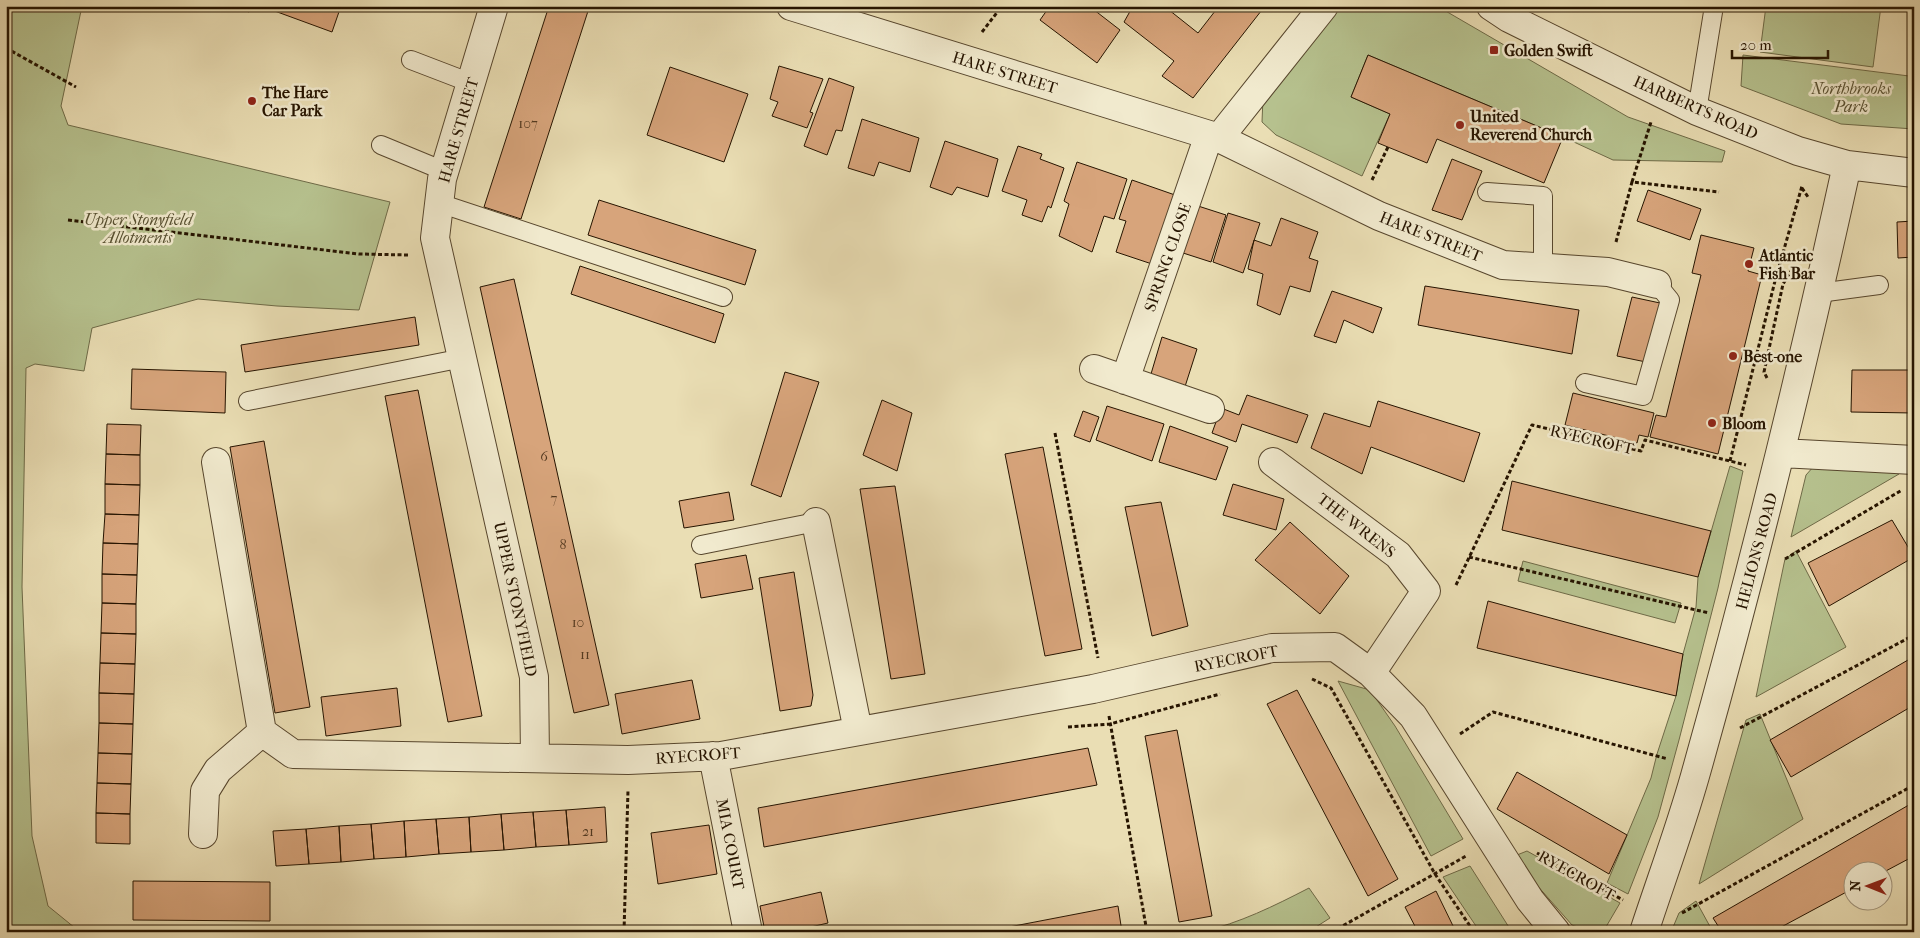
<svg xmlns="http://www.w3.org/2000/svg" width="1920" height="938" viewBox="0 0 1920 938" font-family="'IM FELL French Canon',serif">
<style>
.green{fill:#b6c18e;stroke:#6e6a47}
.building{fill:#d7a47b;stroke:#261400}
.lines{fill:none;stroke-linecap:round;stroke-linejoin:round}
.service-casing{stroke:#57462d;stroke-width:20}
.minor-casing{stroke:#57462d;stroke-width:30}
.path{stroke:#261400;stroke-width:3;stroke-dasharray:4 2.5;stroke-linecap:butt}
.service{stroke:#f1eace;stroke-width:18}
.minor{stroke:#f1eace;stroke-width:28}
.poi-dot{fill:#8f2418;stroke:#f1eace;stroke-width:2}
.labels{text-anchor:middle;stroke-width:5;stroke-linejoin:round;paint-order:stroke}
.number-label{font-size:14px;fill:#52381f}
.poi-label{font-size:16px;font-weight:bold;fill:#261400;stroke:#f1eace;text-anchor:start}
.street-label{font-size:16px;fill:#261400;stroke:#f1eace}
.park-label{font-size:16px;font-style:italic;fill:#585132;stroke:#f1eace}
</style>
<rect width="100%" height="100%" fill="#eadeb4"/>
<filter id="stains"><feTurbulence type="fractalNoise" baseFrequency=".004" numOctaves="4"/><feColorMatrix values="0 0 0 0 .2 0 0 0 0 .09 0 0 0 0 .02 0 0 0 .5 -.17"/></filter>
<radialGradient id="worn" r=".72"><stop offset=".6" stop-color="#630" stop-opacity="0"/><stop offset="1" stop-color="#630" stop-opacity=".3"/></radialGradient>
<!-- green -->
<path class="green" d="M6,6H82L61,106L68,125L390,202L359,310L277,306L198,299L92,328L84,371L35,364L26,368L22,587L32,836L48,906L80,932H6Z
M1339,6H1437L1628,117L1725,151L1722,162L1613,160L1563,137L1368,55L1351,97L1390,114L1362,176L1276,135L1262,122L1263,97Z
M1766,6H1881L1873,67L1760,52Z
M1914,44V129L1841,124L1741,86L1743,55L1909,76Z
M1825,461L1899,474L1791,537L1806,475L1814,466Z
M1730,466L1743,471L1718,588L1679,740L1658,817L1628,894L1607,883L1651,778L1657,754L1676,696L1683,654L1696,607L1698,577Z
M1796,551L1846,647L1756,697L1785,559Z
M1523,561L1681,603L1675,623L1518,581Z
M1338,681L1370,690L1395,726L1463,839L1431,856Z
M1760,714L1803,819L1699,884L1746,720Z
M1527,851L1620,903L1603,932H1591L1572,925L1512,857Z
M1470,866L1512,932H1480L1443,877Z
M1309,888L1330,918L1308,932H1201C1240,923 1274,906 1309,888Z
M1696,901L1713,932H1671L1679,913Z"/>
<!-- building -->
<path class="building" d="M233,6H251L249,12Z
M261,6H341L332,32Z
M549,6H584L589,8L521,219L484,207Z
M1050,6H1089L1120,30L1097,63L1040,20Z
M1133,6H1164L1198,33L1219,6H1265L1193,98L1162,76L1174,61L1124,22Z
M1368,55L1563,137L1544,183L1437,139L1427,163L1378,143L1390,114L1351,97Z
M779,66L823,79L810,112L813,113L807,128L772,116L778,102L770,99Z
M670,67L748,94L724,162L647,135Z
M829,78L854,87L842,131L836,130L827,155L804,146Z
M862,119L919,138L910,172L879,162L874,176L848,168Z
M945,141L998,159L988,197L957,187L952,195L930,187Z
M1018,146L1042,154L1040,159L1064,168L1051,208L1048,206L1042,222L1022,215L1027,200L1002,191Z
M1452,159L1482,171L1462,220L1432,210Z
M1077,162L1127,179L1114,219L1104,216L1092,252L1059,236L1069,204L1064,201Z
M1132,180L1175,195L1152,264L1116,252L1126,221L1119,219Z
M1648,190L1701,209L1690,240L1637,221Z
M599,200L756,250L745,285L588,235Z
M1195,205L1226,215L1211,262L1180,252Z
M1228,213L1260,223L1243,273L1213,262Z
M1281,218L1318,232L1309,258L1318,261L1310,292L1290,286L1280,315L1257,305L1263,274L1248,269L1254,240L1271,246Z
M1914,221V257L1898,258L1897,222Z
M1701,235L1754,248L1748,271L1762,275L1718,454L1650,437L1656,415L1666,417L1701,275L1692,273Z
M580,266L724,314L715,343L571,294Z
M514,279L609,705L574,713L480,287Z
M1425,286L1579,310L1572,354L1418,325Z
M1332,291L1382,308L1373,333L1344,320L1336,343L1314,336Z
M1632,297L1660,303L1646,362L1617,356Z
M415,317L419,345L245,372L241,345Z
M1162,337L1197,349L1182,396L1148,384Z
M132,369L226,372L225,413L131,409Z
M1852,370H1914V413L1851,412Z
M785,372L819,382L781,497L751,485Z
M418,390L482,716L448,722L385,396Z
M1573,393L1654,413L1648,437L1639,435L1637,443L1565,425Z
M1247,395L1308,415L1297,443L1242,424L1236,442L1212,433L1221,408L1239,415Z
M882,400L912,413L897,471L863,455Z
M1378,401L1480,433L1464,482L1371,447L1362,474L1311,448L1324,413L1370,427Z
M1107,406L1164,424L1152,461L1096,440Z
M1083,411L1099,417L1090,442L1074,436Z
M107,424L141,425L140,455L106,454Z
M1170,426L1228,447L1216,480L1159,462Z
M264,441L310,707L275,713L230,447Z
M1043,447L1082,649L1045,656L1005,454Z
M106,454L140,455V485L105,484Z
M1512,481L1711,531L1698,577L1502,530Z
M105,484L140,485L139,515L105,514Z
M1233,484L1284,499L1276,530L1223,515Z
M895,486L925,674L891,679L860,489Z
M729,492L734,520L684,528L679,501Z
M1161,502L1188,626L1152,636L1125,507Z
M105,514L139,515L138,544L103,543Z
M1892,520L1914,557L1829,606L1808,563Z
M1290,522L1349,576L1320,614L1255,560Z
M103,543L138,544L137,575L102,574Z
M746,555L753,589L701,598L695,564Z
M794,572L813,695L811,706L780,711L759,578Z
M102,574L137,575L136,604L102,603Z
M1488,601L1683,654L1676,696L1477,648Z
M102,603L136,604V634L101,633Z
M101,633L136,634L135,664L100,663Z
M1908,660L1914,670V705L1791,777L1770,740Z
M100,663L135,664L134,694L99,693Z
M692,680L700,719L622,734L615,694Z
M397,688L401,726L326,736L321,697Z
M1297,690L1398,879L1368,896L1267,704Z
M99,693L134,694L133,724L99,723Z
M99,723L133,724L132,754L98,753Z
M1177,730L1212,916L1179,922L1145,736Z
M1088,748L1097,785L764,847L758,808Z
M98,753L132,754L131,784L97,783Z
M1517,772L1627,835L1609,874L1497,809Z
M97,783L131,784L130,814L96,813Z
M1914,802V856L1882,873V870H1852V889L1772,932H1722L1713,918Z
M605,807L607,842L569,845L566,810Z
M566,810L569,845L536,847L533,812Z
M533,812L536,847L504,850L501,814Z
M96,813L130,814V844L96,843Z
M501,814L504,850L471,852L469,817Z
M469,817L471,852L439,854L436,819Z
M436,819L439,854L406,857L404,821Z
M404,821L406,857L374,859L371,824Z
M371,824L374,859L341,862L339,826Z
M709,825L717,874L658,884L651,833Z
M339,826L341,862L309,864L306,829Z
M306,829L309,864L276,866L273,831Z
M133,881L270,882V921L133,920Z
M1436,891L1456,932H1418L1405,907Z
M821,892L828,923L789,932H765L760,906Z
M1118,906L1122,932H983Z"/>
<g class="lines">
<defs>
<path id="service" d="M411,60L471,83
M1697,111L1714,6
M381,145L444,171
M1487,192L1543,196V268
M439,203L723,297
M1819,293L1879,285
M1585,383L1643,396L1670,300L1657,284
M248,401L463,358
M701,545L816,522"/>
<path id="minor" d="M494,6L442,179L435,238L534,677L535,758
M791,6L1219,138L1379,216L1503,265L1608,272L1657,284
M1491,6L1509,18L1697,111L1798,151L1847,165L1914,173
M1219,138L1324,6
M1094,369L1210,409
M1125,380L1209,135
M1781,453L1914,460
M216,462L262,732L293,754L628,760L721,756L1093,689L1272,648L1335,647L1371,673L1413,716L1530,900L1556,932
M1273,462L1398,555L1426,591L1371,673
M816,522L858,731
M713,756L748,932
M203,834L205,791L218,770L262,732
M1644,932C1661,880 1680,829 1695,776C1752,574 1802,370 1847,165"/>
</defs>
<!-- service casing -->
<use href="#service" class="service-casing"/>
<!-- minor casing -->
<use href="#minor" class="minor-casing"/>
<!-- path -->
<path class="path" d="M982,32L1002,6
M6,48L76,87
M1372,180L1388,147
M1632,182L1651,122
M1802,188L1808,197
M68,220L359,254L409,255
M1616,242L1632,182L1719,192
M1767,378L1764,372L1783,284L1791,271
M1055,433L1098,658
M1730,461L1775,281L1802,186
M1469,557L1709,613
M1785,559L1902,490
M1456,585L1532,425L1641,451L1645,440L1746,465
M1312,679L1331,688L1435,874L1474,932
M1109,716L1147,932
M1068,727L1110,724L1220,694
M1740,728L1914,635
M1460,734L1493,712L1668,759
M1537,853L1623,900
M1682,913L1914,785
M624,932L628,790
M1332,932L1466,856"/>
<!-- service -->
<use href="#service" class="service"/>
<!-- minor -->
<use href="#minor" class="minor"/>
</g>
<!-- markers -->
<g class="poi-dot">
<rect x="1489" y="45" width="10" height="10" rx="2.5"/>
<circle cx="252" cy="101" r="5"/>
<circle cx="1460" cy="125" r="5"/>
<circle cx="1749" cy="264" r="5"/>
<circle cx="1733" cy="356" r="5"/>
<circle cx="1712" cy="423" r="5"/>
</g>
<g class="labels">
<!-- number labels -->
<g class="number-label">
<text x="528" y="128">107</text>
<text x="544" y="461">6</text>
<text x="554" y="503">7</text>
<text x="563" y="549">8</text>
<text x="578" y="627">10</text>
<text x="585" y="659">11</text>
<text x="588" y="836">21</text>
</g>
<!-- poi labels -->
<g class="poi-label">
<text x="1504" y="56">Golden Swift</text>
<text x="262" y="98">The Hare<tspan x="262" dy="18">Car Park</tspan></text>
<text x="1470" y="122">United<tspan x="1470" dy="18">Reverend Church</tspan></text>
<text x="1759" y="261">Atlantic<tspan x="1759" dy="18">Fish Bar</tspan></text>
<text x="1743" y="362">Best-one</text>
<text x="1722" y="429">Bloom</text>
</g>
<!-- street labels -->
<g class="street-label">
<text transform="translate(1005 72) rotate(17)" y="6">HARE STREET</text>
<text transform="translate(1696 107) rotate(24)" y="6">HARBERTS ROAD</text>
<text transform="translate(458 130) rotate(-74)" y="6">HARE STREET</text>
<text transform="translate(1431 236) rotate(22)" y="6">HARE STREET</text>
<text transform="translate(1167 257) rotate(-71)" y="6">SPRING CLOSE</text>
<text transform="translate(1592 439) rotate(13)" y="6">RYECROFT</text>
<text transform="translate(1357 525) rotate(38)" y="6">THE WRENS</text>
<text transform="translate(1756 551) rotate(-75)" y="6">HELIONS ROAD</text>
<text transform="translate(516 599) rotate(78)" y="6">UPPER STONYFIELD</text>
<text transform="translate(1236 658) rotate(-11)" y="6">RYECROFT</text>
<text transform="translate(698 755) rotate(-4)" y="6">RYECROFT</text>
<text transform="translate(731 844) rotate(79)" y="6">MIA COURT</text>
<text transform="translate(1577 875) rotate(29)" y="6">RYECROFT</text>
</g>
<!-- park labels -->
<g class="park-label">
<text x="1851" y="94">Northbrooks<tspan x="1851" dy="18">Park</tspan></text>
<text x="138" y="225">Upper Stonyfield<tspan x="138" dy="18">Allotments</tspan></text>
</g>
</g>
<!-- margin -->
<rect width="1920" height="938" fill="none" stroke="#eadeb4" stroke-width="25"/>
<rect x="8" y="8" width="1905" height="923" fill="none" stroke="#261400" stroke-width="2.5"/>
<rect x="12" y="12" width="1895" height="913" fill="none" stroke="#261400"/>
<!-- north arrow -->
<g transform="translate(1868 886) rotate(271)"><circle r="24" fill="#f1eace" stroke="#a0947c"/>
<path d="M0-4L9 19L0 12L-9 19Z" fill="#8f2418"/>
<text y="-8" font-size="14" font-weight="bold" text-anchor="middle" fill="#261400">N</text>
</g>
<!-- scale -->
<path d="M1732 50v8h96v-8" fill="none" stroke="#261400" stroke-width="2.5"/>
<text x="1740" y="50" font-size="15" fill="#261400" stroke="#f1eace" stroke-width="4" paint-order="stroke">20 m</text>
<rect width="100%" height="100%" filter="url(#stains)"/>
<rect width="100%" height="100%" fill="url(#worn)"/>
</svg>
